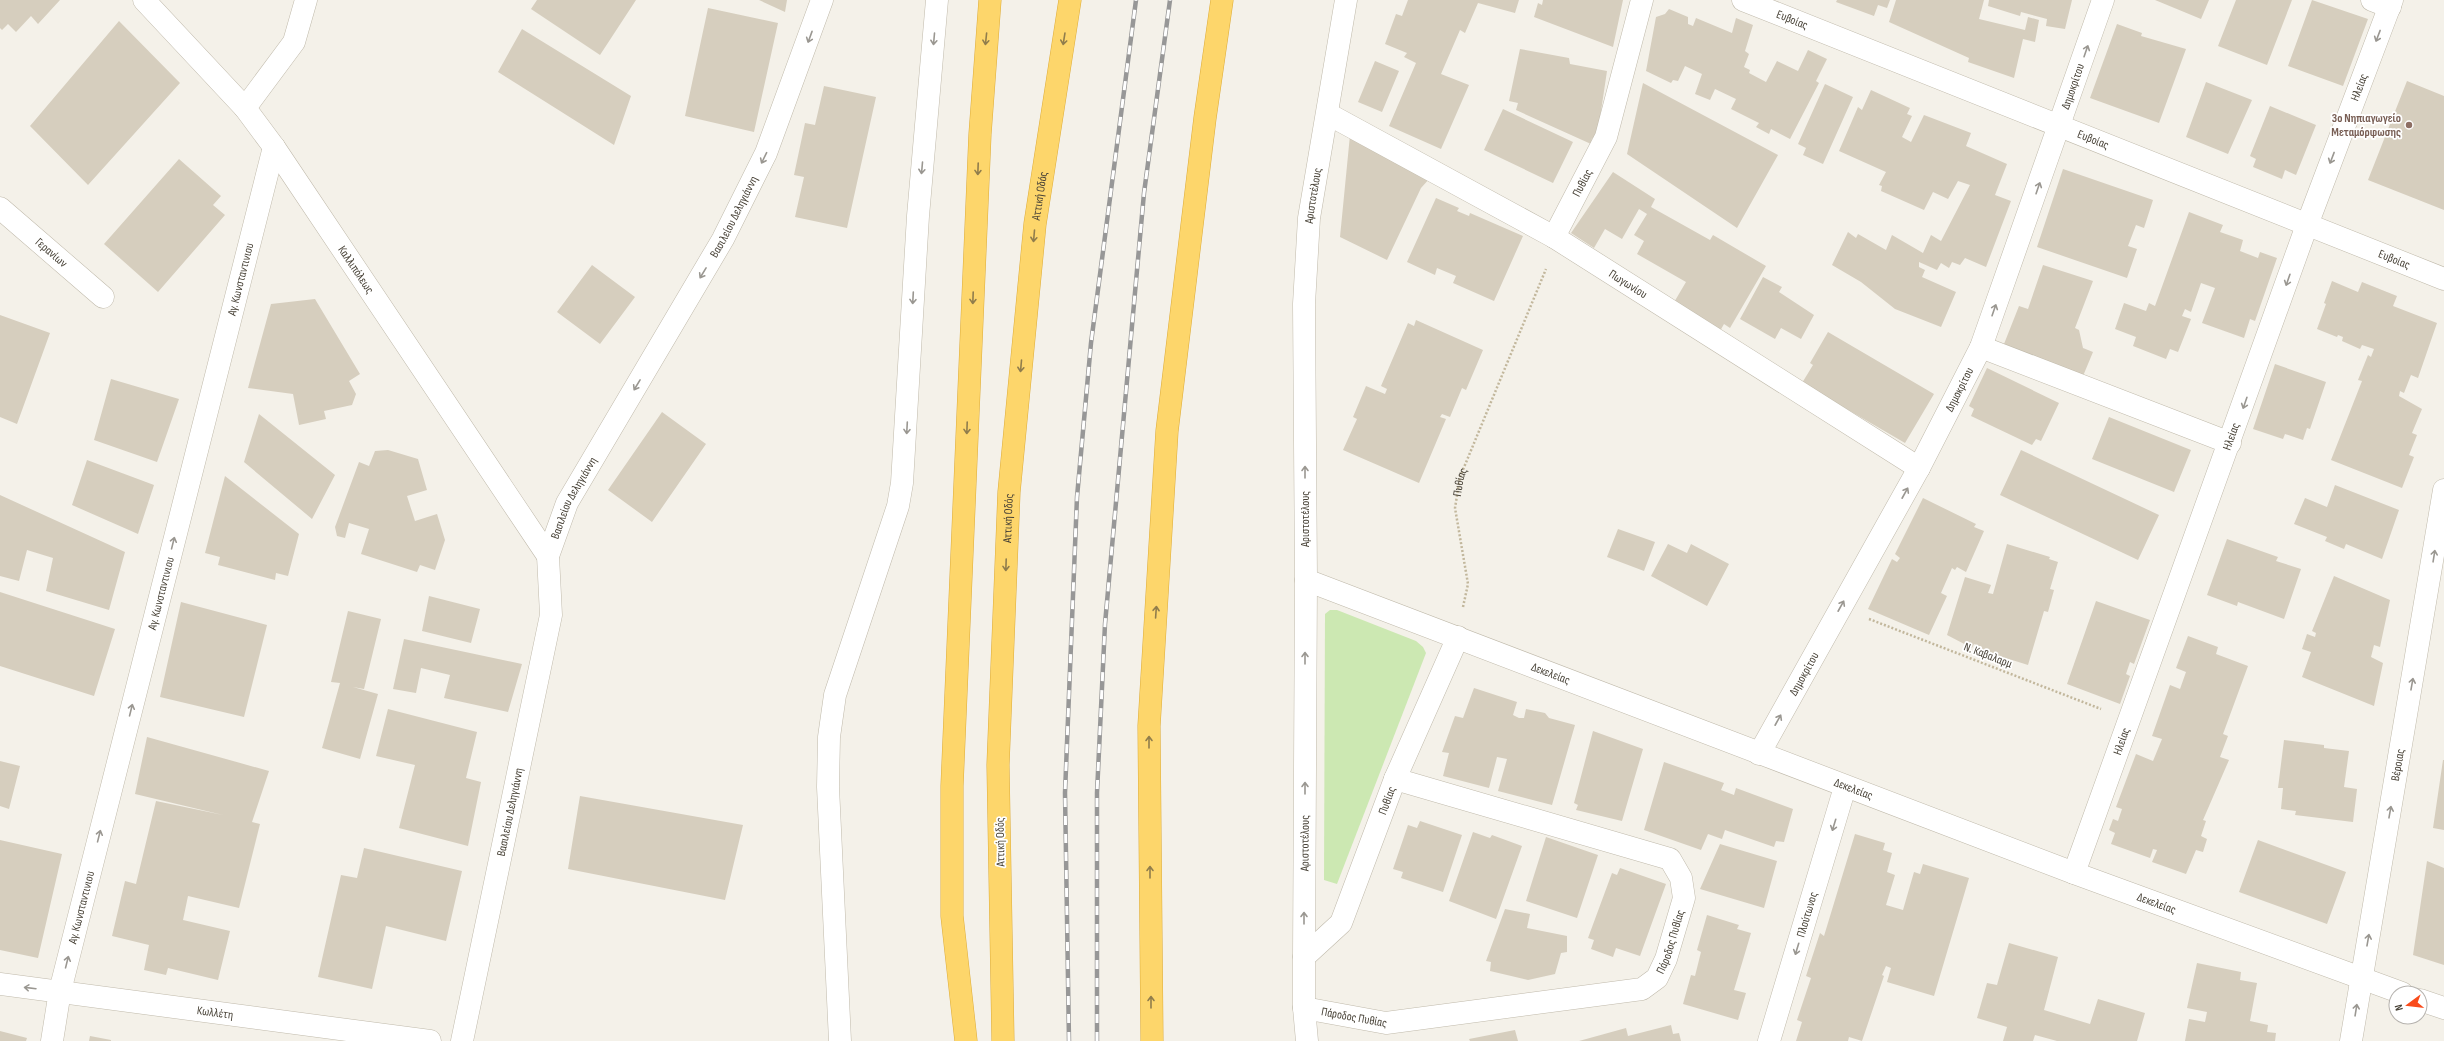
<svg xmlns="http://www.w3.org/2000/svg" width="2444" height="1041" viewBox="0 0 2444 1041" font-family="'Sofia Sans Condensed',sans-serif">
<style>
.green{fill:#cce8b2}
.building{fill:#d6cebe}
.lines{fill:none;stroke-linecap:round;stroke-linejoin:round}
.minor-casing{stroke:#c0baab;stroke-width:23}
.motorway-casing{stroke:#ddac3a;stroke-width:23}
.path{stroke:#c2b79c;stroke-width:2.5;stroke-dasharray:2 2;stroke-linecap:butt}
.minor{stroke:#fff;stroke-width:22}
.motorway{stroke:#fdd66b;stroke-width:22}
.rail-casing{stroke:#979797;stroke-width:4.5}
.rail{stroke:#fff;stroke-width:3;stroke-dasharray:9;stroke-linecap:butt}
.oneway{stroke:#9a9791}
.oneway2{stroke:#907d4c}
.education-dot{fill:#8d6e63;stroke:#fff;stroke-width:1.5}
.labels{text-anchor:middle;stroke-width:3.5;stroke-linejoin:round;paint-order:stroke}
.street-label{font-size:12px;fill:#484237;stroke:#fff}
.education-label{font-size:12px;font-weight:bold;fill:#785e54;stroke:#fff;text-anchor:end}
</style>
<rect width="100%" height="100%" fill="#f4f1e9"/>
<!-- green -->
<path class="green" d="M1330,610H1337L1416,641L1423,647L1426,653L1337,884L1324,880L1325,614Z"/>
<!-- building -->
<path class="building" d="M0,0H60L38,24L31,16L16,32L8,24L2,30L0,28Z
M537,0H636L600,55L531,9Z
M759,0H787L785,12Z
M1408,0H1519L1515,13L1478,3L1465,33L1460,30L1441,74L1469,85L1441,149L1389,126L1416,63L1404,57L1407,53L1385,44L1396,14L1402,16Z
M1543,0H1623L1613,47L1534,17L1538,3L1542,5Z
M1837,0H1890L1887,8L1878,5L1874,16L1836,2Z
M1896,0H1984L1979,19L2025,30L2028,17L2039,20L2035,42L2023,39L2014,78L1968,62L1969,58L1889,22Z
M1989,0H2072L2065,29L2046,26L2047,19L2021,12L2020,16L1988,6Z
M2155,0H2209L2201,19Z
M2236,0H2292L2267,65L2218,46Z
M2312,0L2368,19L2343,86L2288,66Z
M708,8L778,23L754,132L685,116Z
M1669,9L1688,17V24L1693,26L1696,18L1732,33L1736,18L1753,25L1745,51L1749,54L1744,67L1750,70L1749,73L1766,82L1777,61L1798,71L1808,50L1827,59L1816,81L1819,83L1790,139L1771,129L1769,134L1756,127L1759,123L1731,109L1736,99L1715,89L1710,100L1695,94L1702,74L1685,66L1678,81L1673,80L1671,83L1646,71L1656,17L1665,14Z
M119,21L180,83L88,185L30,126Z
M2117,24L2142,33L2141,36L2186,49L2159,123L2090,98Z
M522,29L631,96L614,145L498,72Z
M1520,49L1569,58L1570,64L1607,71L1597,138H1592L1591,144L1516,110L1518,103L1509,101Z
M1375,61L1399,71L1382,112L1358,102Z
M2407,81L2444,96V210L2368,180Z
M2206,82L2252,100L2228,154L2186,137Z
M1643,83L1778,155L1737,228L1627,154Z
M1825,84L1853,97L1823,164L1803,155L1806,148L1798,144Z
M824,86L876,97L847,228L795,217L804,177L794,175L805,123L815,125Z
M1871,90L1910,108L1907,114L1912,116L1902,137L1911,142L1924,115L1971,133L1966,146L2007,164L1995,195L2011,201L1986,267L1965,258L1960,265L1952,262L1949,268L1941,263L1937,270L1919,262V267L1925,270L1922,277L1956,292L1941,327L1895,309L1861,282L1832,265L1848,232L1856,238L1858,234L1886,250L1892,235L1923,253L1931,235L1941,241L1970,185L1958,181L1948,199L1933,192L1924,210L1881,191L1882,186L1879,185L1886,172L1839,151L1858,107L1862,110Z
M2270,106L2316,125L2296,175L2285,170L2282,179L2253,167L2256,159L2250,156Z
M1503,109L1573,142L1553,183L1484,150Z
M1350,135L1430,178L1421,188L1387,260L1340,237Z
M179,159L221,196L213,205L225,215L158,292L104,244Z
M2063,169L2153,200L2144,228L2136,225L2128,246L2137,249L2127,278L2037,247Z
M1613,172L1655,199L1651,207L1710,240L1713,235L1766,266L1730,328L1724,324L1720,331L1673,304L1686,282L1637,254L1644,241L1634,235L1647,214L1639,209L1622,239L1605,229L1594,248L1571,233Z
M1436,198L1459,208L1457,211L1469,216L1470,213L1523,236L1494,301L1453,283L1456,276L1437,268L1435,275L1407,262Z
M2189,212L2223,225L2220,232L2243,240L2240,251L2258,258L2260,252L2277,258L2255,321L2250,319L2244,338L2202,323L2215,288L2201,283L2191,312L2185,309L2182,316L2191,319L2178,352L2170,349L2166,359L2133,346L2136,337L2115,329L2124,303L2146,311L2149,303L2155,306Z
M592,265L635,297L600,344L557,312Z
M2043,265L2093,281L2075,328L2079,330L2083,348L2093,352L2083,376L2004,344L2019,306L2028,309Z
M1763,277L1782,287L1779,292L1814,315L1801,339L1781,328L1775,339L1740,319Z
M2332,281L2358,292L2362,282L2397,296L2393,306L2437,323L2418,378L2411,375L2404,393L2400,391L2399,396L2422,409L2412,433L2417,435L2409,455L2414,457L2402,488L2331,460L2362,381L2358,380L2368,355L2371,357L2374,349L2362,345L2360,349L2342,341L2343,337L2338,335L2337,337L2317,329L2326,304L2324,303Z
M315,299L360,374L349,381L356,394L352,405L324,411L326,419L299,425L293,394L248,388L271,304Z
M0,315L50,333L17,424L0,417Z
M1416,320L1483,350L1466,390L1462,388L1450,417L1442,414L1440,417L1446,419L1419,483L1343,450L1357,419L1353,417L1366,386L1385,394L1387,389L1381,386L1408,323L1414,326Z
M1828,332L1934,394L1905,443L1802,383L1813,365L1810,363Z
M2275,364L2326,382L2310,429L2307,428L2303,440L2285,434L2283,439L2253,429Z
M1987,368L2059,403L2041,441L2036,439L2032,445L1971,416L1974,409L1969,406Z
M111,379L179,399L157,462L94,440Z
M662,412L706,444L652,522L608,490Z
M259,414L335,475L312,519L244,462Z
M2109,417L2191,450L2174,492L2092,459Z
M388,450L418,459L427,490L407,496L415,521L437,514L445,540L435,570L420,565L417,572L361,554L369,529L349,523L345,538L337,536L335,527L359,462L369,466L375,451Z
M2021,450L2159,515L2138,560L2000,495Z
M87,460L154,485L138,534L72,505Z
M225,476L299,534L288,576L276,573L275,580L218,565L220,557L205,553Z
M2335,485L2399,510L2382,559L2346,544L2344,549L2325,541L2327,537L2294,524L2305,498L2327,507Z
M0,495L125,552L109,610L46,591L53,558L27,550L19,581L0,576Z
M1923,498L1976,524L1974,527L1984,531L1966,572L1957,567L1955,570L1952,568L1941,593L1947,596L1929,635L1868,609L1892,559L1897,562L1900,558L1895,554Z
M1618,529L1655,542L1644,571L1607,557Z
M2227,539L2278,557L2276,561L2301,569L2284,619L2238,602L2237,606L2207,595Z
M1668,544L1687,553L1691,544L1729,564L1707,606L1651,576Z
M2007,544L2050,557L2049,559L2058,562L2050,589L2054,590L2048,612L2044,611L2028,665L1977,649L1978,645L1974,644L1972,648L1947,635L1965,577L1991,585L1988,593L1993,594Z
M2334,576L2390,600L2380,647L2374,645L2371,657L2383,663L2374,706L2302,677L2311,652L2302,649L2307,634L2315,637L2316,633L2312,631Z
M0,592L115,629L94,696L0,666Z
M429,596L480,609L471,643L422,631Z
M2096,601L2150,620L2134,664L2130,662L2126,674L2130,676L2120,704L2067,684Z
M181,602L267,625L244,717L160,697Z
M348,611L381,619L364,689L353,687L378,694L360,759L322,748L340,683L331,682Z
M2188,636L2218,647L2216,654L2248,666L2223,734L2228,736L2220,757L2229,760L2203,820L2206,821L2201,836L2207,839L2203,852L2196,850L2186,874L2152,862L2157,850L2153,849L2150,858L2111,844L2115,833L2109,830L2113,819L2118,821L2122,809L2116,807L2136,754L2153,761L2162,739L2152,736L2170,685L2180,689L2186,672L2176,668Z
M404,639L522,664L508,712L444,698L450,675L421,668L416,693L393,689Z
M1474,688L1517,702L1513,715L1519,718H1524L1526,709L1545,713L1549,718L1575,725L1552,805L1498,791L1507,759L1497,757L1489,788L1443,776L1449,753L1442,752L1455,716L1463,718Z
M388,709L477,732L466,778L481,782L468,846L399,828L415,765L376,756Z
M1593,731L1643,749L1622,821L1576,810L1578,805L1574,803Z
M147,737L269,771L252,822L260,824L239,908L188,896L183,920L230,931L218,980L168,968L166,975L144,970L149,945L112,936L125,881L136,884L156,801L223,815L135,794Z
M2284,740L2324,745V748L2349,751L2344,787L2357,789L2353,822L2295,815L2296,811L2281,809L2283,788H2278Z
M2443,760H2444V830L2433,828Z
M0,761L20,766L9,809L0,806Z
M1664,762L1724,783L1721,790L1734,795L1736,788L1793,809L1784,842L1776,841L1774,847L1725,830L1722,839L1708,834L1701,850L1644,830Z
M580,796L743,825L725,900L568,869Z
M1420,821L1462,835L1443,892L1401,878L1403,872L1393,869L1408,825L1417,828Z
M1473,832L1490,838L1492,835L1522,846L1496,919L1449,901Z
M1855,834L1885,843L1883,850L1892,853L1887,872L1895,875L1886,905L1903,910L1914,872L1920,874L1923,864L1969,878L1934,996L1887,982L1891,968L1886,966L1882,975L1884,976L1862,1041L1849,1037L1848,1041H1796L1802,1022L1797,1020L1811,978L1806,976L1820,933L1824,936Z
M1546,837L1598,855L1577,918L1526,901Z
M0,840L62,854L38,958L0,950Z
M2258,840L2346,872L2327,924L2239,892Z
M1720,844L1777,861L1764,908L1700,889Z
M364,848L462,871L446,941L386,926L372,989L318,977L341,875L357,878Z
M2427,861L2444,868V965L2413,955Z
M1620,868L1666,884L1640,956L1616,948L1613,957L1591,949L1594,940L1588,938L1612,873L1617,875Z
M1505,909L1530,914L1527,928L1567,936V952L1561,953L1555,974L1528,980L1490,971L1491,962L1486,961Z
M1707,915L1739,925L1737,929L1751,933L1734,990L1746,993L1738,1020L1683,1004L1691,975L1695,976L1701,952L1697,950Z
M2009,943L2058,957L2044,1010L2090,1024L2098,999L2145,1013L2137,1041H2057L2035,1035L2033,1041H2003L2007,1027L1977,1018L1987,983L1997,985Z
M2197,963L2241,972L2240,980L2257,983L2250,1021L2268,1025L2267,1032L2276,1033L2275,1041H2185L2189,1019L2205,1022L2207,1012L2187,1008Z
M1671,1025L1673,1034L1679,1033L1681,1041H1579L1626,1028L1628,1036Z
M1515,1030L1518,1041H1470L1469,1039Z
M0,1031L27,1038L26,1041H0Z
M90,1036L111,1040V1041H89Z"/>
<g class="lines">
<defs>
<g id="minor">
<path id="s2" d="M144,0L245,108L274,147L548,556"/>
<path id="s3" d="M1743,0L2444,279"/>
<path d="M2372,0L2390,7"/>
<path d="M245,108L294,42L306,0"/>
<path id="s4" d="M1328,114L1554,237L1919,468"/>
<path id="s5" d="M0,208L103,297"/>
<path id="s6" d="M1554,237L1606,137L1642,0"/>
<path d="M1981,347L2230,443"/>
<path id="s7" d="M1306,580L2074,873L2402,993"/>
<path id="s8" d="M1759,754L1919,468L1981,347L2103,0"/>
<path id="s9" d="M2074,873L2307,225L2392,0"/>
<path id="s10" d="M1304,957L1341,923L1395,779L1458,637"/>
<path id="s11" d="M0,984L430,1041"/>
<path d="M2420,1000L2444,1008"/>
<path id="s12" d="M1304,1008L1386,1023L1642,989L1657,978L1666,959L1684,898L1681,878L1670,859L1395,779"/>
<path id="s13" d="M52,1041L60,991L274,147"/>
<path id="s14" d="M462,1041L551,615L548,556L567,503L723,239L766,153L822,0"/>
<path d="M840,1041L828,787L829,737L835,695L898,506L902,483L918,216L937,0"/>
<path id="s15" d="M1307,1041L1304,1008V957L1306,580L1304,304L1309,218L1346,0"/>
<path id="s16" d="M1769,1041L1845,787"/>
<path id="s17" d="M2351,1041L2444,490"/>
</g>
<g id="motorway">
<path d="M966,1041L952,916V786L980,134L990,0"/>
<path id="s18" d="M1003,1041L998,765L1009,492L1035,224L1070,0"/>
<path d="M1152,1041L1149,726L1167,431L1205,118L1222,0"/>
</g>
</defs>
<!-- minor casing -->
<use href="#minor" class="minor-casing"/>
<!-- motorway casing -->
<use href="#motorway" class="motorway-casing"/>
<!-- path -->
<g class="path">
<path id="s1" d="M1463,607L1468,584L1455,508L1460,477L1546,269"/>
<path d="M1869,619L2101,709"/>
</g>
<!-- minor -->
<use href="#minor" class="minor"/>
<!-- motorway -->
<use href="#motorway" class="motorway"/>
<defs>
<path id="rail" d="M1069,1041L1065,793L1077,497L1091,343L1136,0
M1097,1041V793L1105,624L1144,193L1170,0"/>
</defs>
<!-- rail casing -->
<use href="#rail" class="rail-casing"/>
<!-- rail -->
<use href="#rail" class="rail"/>
</g>
<!-- one-way arrows -->
<defs><path id="oneway-shaft" d="M-6 0H5M1.5-3L5.5 0L1.5 3" fill="none" stroke-width="1.6" stroke-linecap="round" stroke-linejoin="round"/></defs>
<g class="oneway">
<use href="#oneway-shaft" transform="translate(2378 36) rotate(111)"/>
<use href="#oneway-shaft" transform="translate(810 37) rotate(110)"/>
<use href="#oneway-shaft" transform="translate(934 39) rotate(95)"/>
<use href="#oneway-shaft" transform="translate(2086 51) rotate(-71)"/>
<use href="#oneway-shaft" transform="translate(764 158) rotate(116)"/>
<use href="#oneway-shaft" transform="translate(2332 158) rotate(111)"/>
<use href="#oneway-shaft" transform="translate(922 168) rotate(95)"/>
<use href="#oneway-shaft" transform="translate(2038 188) rotate(-71)"/>
<use href="#oneway-shaft" transform="translate(703 273) rotate(121)"/>
<use href="#oneway-shaft" transform="translate(2288 280) rotate(109)"/>
<use href="#oneway-shaft" transform="translate(913 298) rotate(93)"/>
<use href="#oneway-shaft" transform="translate(1994 310) rotate(-71)"/>
<use href="#oneway-shaft" transform="translate(637 385) rotate(121)"/>
<use href="#oneway-shaft" transform="translate(2245 403) rotate(109)"/>
<use href="#oneway-shaft" transform="translate(907 428) rotate(93)"/>
<use href="#oneway-shaft" transform="translate(1305 472) rotate(-90)"/>
<use href="#oneway-shaft" transform="translate(1905 493) rotate(-61)"/>
<use href="#oneway-shaft" transform="translate(173 543) rotate(-76)"/>
<use href="#oneway-shaft" transform="translate(2434 556) rotate(-81)"/>
<use href="#oneway-shaft" transform="translate(1841 606) rotate(-61)"/>
<use href="#oneway-shaft" transform="translate(1305 658) rotate(-90)"/>
<use href="#oneway-shaft" transform="translate(2412 684) rotate(-80)"/>
<use href="#oneway-shaft" transform="translate(131 710) rotate(-76)"/>
<use href="#oneway-shaft" transform="translate(1778 720) rotate(-61)"/>
<use href="#oneway-shaft" transform="translate(1305 788) rotate(-90)"/>
<use href="#oneway-shaft" transform="translate(2390 812) rotate(-80)"/>
<use href="#oneway-shaft" transform="translate(1834 825) rotate(107)"/>
<use href="#oneway-shaft" transform="translate(99 836) rotate(-76)"/>
<use href="#oneway-shaft" transform="translate(1304 918) rotate(-90)"/>
<use href="#oneway-shaft" transform="translate(2368 940) rotate(-80)"/>
<use href="#oneway-shaft" transform="translate(1797 949) rotate(107)"/>
<use href="#oneway-shaft" transform="translate(67 962) rotate(-76)"/>
<use href="#oneway-shaft" transform="translate(30 988) rotate(-173)"/>
<use href="#oneway-shaft" transform="translate(2356 1010) rotate(-81)"/>
</g>
<g class="oneway2">
<use href="#oneway-shaft" transform="translate(986 39) rotate(96)"/>
<use href="#oneway-shaft" transform="translate(1064 39) rotate(99)"/>
<use href="#oneway-shaft" transform="translate(978 169) rotate(92)"/>
<use href="#oneway-shaft" transform="translate(1034 236) rotate(95)"/>
<use href="#oneway-shaft" transform="translate(973 298) rotate(92)"/>
<use href="#oneway-shaft" transform="translate(1021 366) rotate(95)"/>
<use href="#oneway-shaft" transform="translate(967 428) rotate(92)"/>
<use href="#oneway-shaft" transform="translate(1006 565) rotate(92)"/>
<use href="#oneway-shaft" transform="translate(1156 612) rotate(-86)"/>
<use href="#oneway-shaft" transform="translate(1149 742) rotate(-90)"/>
<use href="#oneway-shaft" transform="translate(1150 872) rotate(-90)"/>
<use href="#oneway-shaft" transform="translate(1151 1002) rotate(-90)"/>
</g>
<!-- markers -->
<circle class="education-dot" cx="2409" cy="125" r="4"/>
<g class="labels">
<!-- street labels -->
<g class="street-label">
<text dy="4" stroke="none"><textPath href="#s3" startOffset="53">Ευβοίας</textPath></text>
<text dy="4" stroke="none"><textPath href="#s8" startOffset="740">Δημοκρίτου</textPath></text>
<text dy="4" stroke="none"><textPath href="#s9" startOffset="836">Ηλείας</textPath></text>
<text dy="4" stroke="none"><textPath href="#s3" startOffset="377">Ευβοίας</textPath></text>
<text dy="4" stroke="none"><textPath href="#s6" startOffset="61">Πυθίας</textPath></text>
<text dy="4" stroke="none"><textPath href="#s18" startOffset="847">Αττική Οδός</textPath></text>
<text dy="4" stroke="none"><textPath href="#s15" startOffset="846">Αριστοτέλους</textPath></text>
<text dy="4" stroke="none"><textPath href="#s14" startOffset="882">Βασιλείου Δεληγιάννη</textPath></text>
<text dy="4" stroke="none"><textPath href="#s5" startOffset="68">Γερανίων</textPath></text>
<text dy="4" stroke="none"><textPath href="#s3" startOffset="701">Ευβοίας</textPath></text>
<text dy="4" stroke="none"><textPath href="#s2" startOffset="344">Καλλιπόλεως</textPath></text>
<text dy="4" stroke="none"><textPath href="#s13" startOffset="785">Αγ. Κωνσταντινιου</textPath></text>
<text dy="4" stroke="none"><textPath href="#s4" startOffset="345">Πωγωνίου</textPath></text>
<text dy="4" stroke="none"><textPath href="#s8" startOffset="416">Δημοκρίτου</textPath></text>
<text dy="4" stroke="none"><textPath href="#s9" startOffset="464">Ηλείας</textPath></text>
<text dy="4" stroke="none"><textPath href="#s1" startOffset="127">Πυθίας</textPath></text>
<text dy="4" stroke="none"><textPath href="#s14" startOffset="558">Βασιλείου Δεληγιάννη</textPath></text>
<text dy="4" stroke="none"><textPath href="#s18" startOffset="523">Αττική Οδός</textPath></text>
<text transform="translate(1305 519) rotate(-90)" y="4">Αριστοτέλους</text>
<text dy="4" stroke="none"><textPath href="#s13" startOffset="461">Αγ. Κωνσταντινιου</textPath></text>
<text transform="translate(1988 655) rotate(21)" y="4">Ν. Καβαλαρμ</text>
<text dy="4" stroke="none"><textPath href="#s7" startOffset="262">Δεκελείας</textPath></text>
<text dy="4" stroke="none"><textPath href="#s8" startOffset="92">Δημοκρίτου</textPath></text>
<text dy="4" stroke="none"><textPath href="#s9" startOffset="140">Ηλείας</textPath></text>
<text dy="4" stroke="none"><textPath href="#s17" startOffset="280">Βέροιας</textPath></text>
<text dy="4" stroke="none"><textPath href="#s7" startOffset="586">Δεκελείας</textPath></text>
<text dy="4" stroke="none"><textPath href="#s10" startOffset="181">Πυθίας</textPath></text>
<text dy="4" stroke="none"><textPath href="#s14" startOffset="234">Βασιλείου Δεληγιάννη</textPath></text>
<text transform="translate(1000 842) rotate(-91)" y="4">Αττική Οδός</text>
<text dy="4" stroke="none"><textPath href="#s15" startOffset="198">Αριστοτέλους</textPath></text>
<text dy="4" stroke="none"><textPath href="#s7" startOffset="910">Δεκελείας</textPath></text>
<text dy="4" stroke="none"><textPath href="#s13" startOffset="137">Αγ. Κωνσταντινιου</textPath></text>
<text dy="4" stroke="none"><textPath href="#s16" startOffset="132">Πλούτωνος</textPath></text>
<text dy="4" stroke="none"><textPath href="#s12" startOffset="399">Πάροδος Πυθίας</textPath></text>
<text dy="4" stroke="none"><textPath href="#s11" startOffset="217">Κωλλέτη</textPath></text>
<text dy="4" stroke="none"><textPath href="#s12" startOffset="51">Πάροδος Πυθίας</textPath></text>
</g>
<!-- education labels -->
<g class="education-label">
<text x="2401" y="122">3ο Νηπιαγωγείο<tspan x="2401" dy="14">Μεταμόρφωσης</tspan></text>
</g>
</g>
<!-- north arrow -->
<g transform="translate(2408 1005) rotate(255)"><circle r="19" fill="#ffffff" stroke="#b6b3af"/>
<path d="M0-3L7 15L0 10L-7 15Z" fill="#f94b1b"/>
<text y="-6" font-size="11" font-weight="bold" text-anchor="middle" fill="#484237">N</text>
</g>
</svg>
